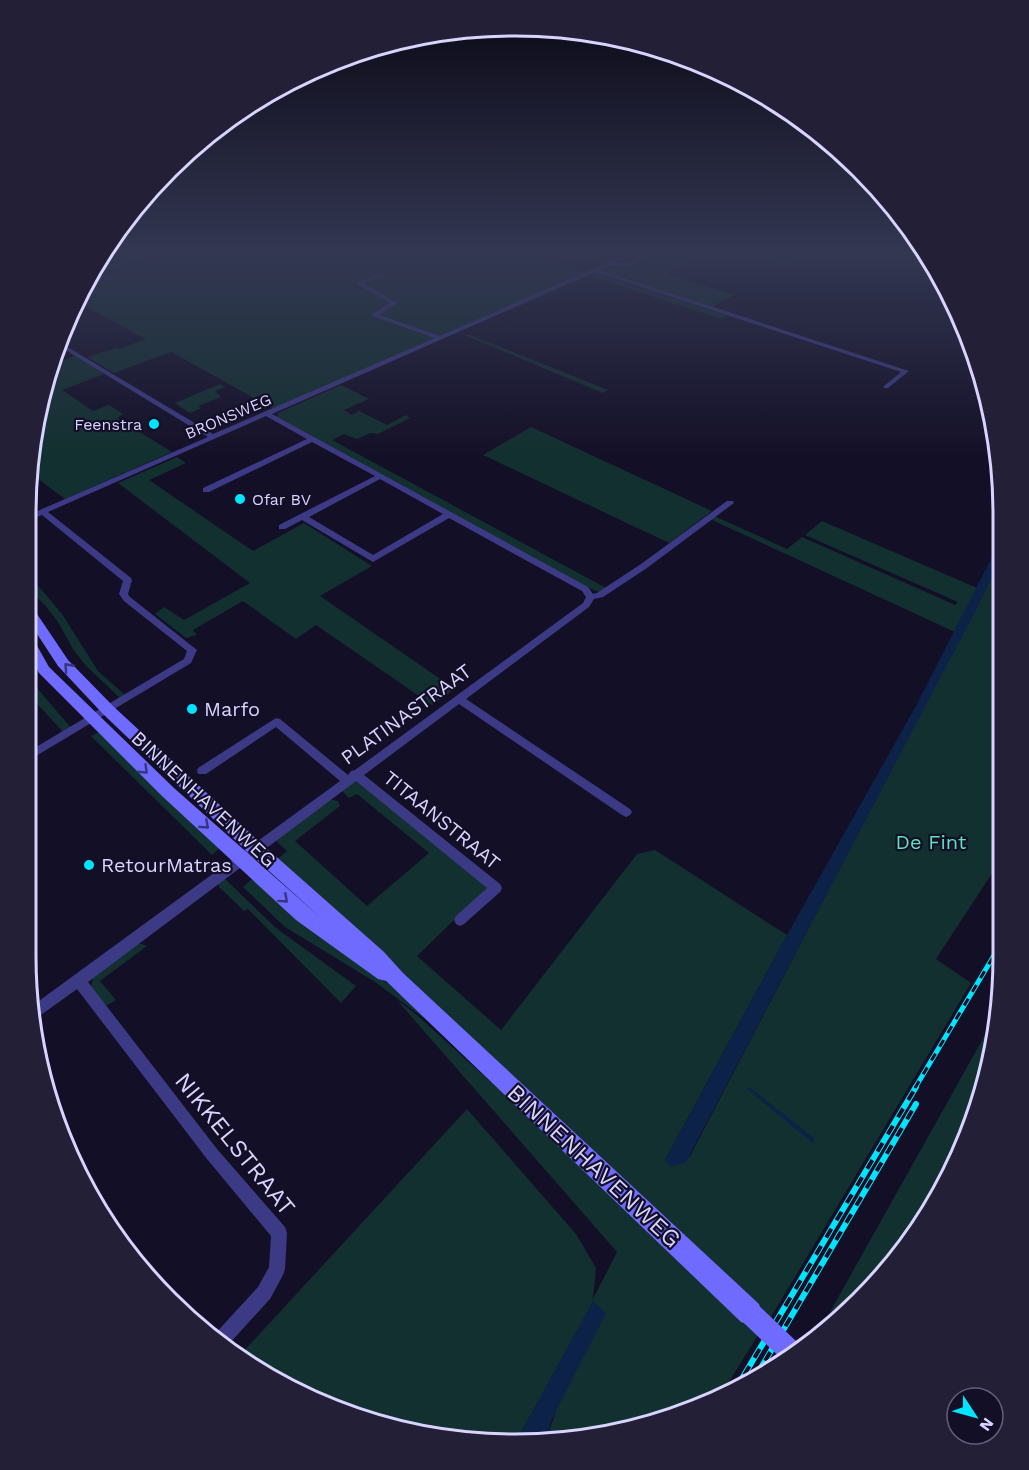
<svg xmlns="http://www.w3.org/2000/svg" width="1029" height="1470" viewBox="0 0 1029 1470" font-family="'Work Sans',sans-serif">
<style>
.green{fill:#12302f}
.water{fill:#0c2248}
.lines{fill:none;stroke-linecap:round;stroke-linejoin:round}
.minor{fill:#3d3a85;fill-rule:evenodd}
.secondary{fill:#6f6bff;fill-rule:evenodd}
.rail-far1-casing{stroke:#00e5ff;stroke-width:5}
.rail-casing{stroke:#00e5ff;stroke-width:6}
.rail-far1{stroke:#130f26;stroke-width:3;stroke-dasharray:8;stroke-linecap:butt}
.rail{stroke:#130f26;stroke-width:4;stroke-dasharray:10;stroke-linecap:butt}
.secondary-bridge{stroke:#6f6bff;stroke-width:23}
.oneway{stroke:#38347d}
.poi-dot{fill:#00e5ff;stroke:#130f26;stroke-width:2}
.labels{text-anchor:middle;stroke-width:4.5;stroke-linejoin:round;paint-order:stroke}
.far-street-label{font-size:16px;fill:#d9d4ff;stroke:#130f26}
.far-poi-label{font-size:16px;fill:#d9d4ff;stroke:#130f26;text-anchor:end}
.poi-label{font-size:20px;fill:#d9d4ff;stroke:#130f26;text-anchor:start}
.street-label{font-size:20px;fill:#d9d4ff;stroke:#130f26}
.park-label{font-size:20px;fill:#5fe0c0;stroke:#130f26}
.near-street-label{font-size:24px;fill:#d9d4ff;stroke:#130f26}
.rim{fill:none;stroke:#d9d4ff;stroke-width:3}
</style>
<rect width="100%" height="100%" fill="#130f26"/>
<!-- green -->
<path class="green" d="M104,254H159L89,275Z
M173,254H536L588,273L274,409L171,352L114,373L87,357L116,348L119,349L146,339L79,303L87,280Z
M653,254H679L696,259L666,274L734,295L712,307L603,270L610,267L632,266L651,257L671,259Z
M745,254H808L786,266Z
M600,274L604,276L727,316L722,319L589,276Z
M468,334L608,390L603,393L464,335Z
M75,356L104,374L62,390L93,411L109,405L123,414L117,418L172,452L65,499L30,473L35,419L56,363Z
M220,384L225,387L215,391L221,397L198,406L201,408L190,413L175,403Z
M341,385L369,399L344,410L352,415L359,411L387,425L406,415L410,418L378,434L370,433L357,439L344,434L332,440L606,588L599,592L591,589L277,417L278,413Z
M531,427L712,511L669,543L483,455Z
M177,457L186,463L149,480L253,551L304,523L372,566L320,596L455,689L432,705L316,625L296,639L243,601L193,630L197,635L186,638L155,614L164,607L184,620L250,583L118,483Z
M714,516L787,549L802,537L955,605L958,602L805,535L822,521L977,588L955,632L710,519Z
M1000,561L1002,858L936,959L971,983L771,1317L275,861L287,851L275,840L329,799L338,801L340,806L295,841L367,906L429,853L357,794L349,798L341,790L356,779L488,887L417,956L501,1030L637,854L655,850L787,935L665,1160L690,1156Z
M26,575L42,590L62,614L98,671L126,696L119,697L86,666L73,649L58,622L44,604L26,588Z
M26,675L71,728L64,733L26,692Z
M99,732L221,847L212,855L91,736Z
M224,878L276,928L356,986L341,1003L248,909L244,911L219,887L218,884Z
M252,879L276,901L391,986L432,1024L375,982L285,927L243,887Z
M138,943L147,946L100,981L116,1000L106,1006L91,987L93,977Z
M396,999L418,1016L634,1212L758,1335L719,1398L610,1435L547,1437L593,1302L518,1438L451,1440L327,1407L241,1354L467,1109L576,1234L596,1268L593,1299L617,1252Z
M997,1018L987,1082L953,1171L903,1253L837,1323L816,1337L994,1019Z"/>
<!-- water -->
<path class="water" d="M1000,541V561L978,606L706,1124L686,1162L671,1167L665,1160L787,935L917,704Z
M749,1087L814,1138V1144L747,1089Z
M593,1301L606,1313L551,1421L547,1437L518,1438Z"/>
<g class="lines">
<!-- minor -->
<path class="minor" d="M626,254H633L614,263H628L645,254H651L631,266H609L600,270L909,371L888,388H884V386L901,372L595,272L272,414L588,587L593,594L597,593L641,564L727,501H733L734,503L647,568L603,597L594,599L589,607L466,699L630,809L632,812L630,815L626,817L622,815L459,704L364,775L500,884L502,888L500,892L464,924L460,926L456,924L454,920L456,916L487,888L356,781L88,982L217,1149L285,1227L287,1233L285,1269L283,1275L270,1299L228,1345L213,1336L258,1287L269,1267L271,1236L207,1159L77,989L34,1020L32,1006L340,781L276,727L206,774H198L197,771L198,768L276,718L280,719L348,775L351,771L355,770L583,603L586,597L582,591L449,518L373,562L302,520L285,529H279V525L375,476L312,442L209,492H203V488L307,439L266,416L48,512L131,578L132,580L128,594L130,597L197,650L191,663L26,762V753L184,659L187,651L124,601L119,594L123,581L42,515L26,521V516L208,437L62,348L64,345L213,434L435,338L372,316V314L390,303L357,284V282L381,274V276L363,283L397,303L379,315L440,336ZM380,479L443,514L373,555L309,517Z"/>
<!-- secondary -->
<path class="secondary" d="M26,604L31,605L68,660L113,706L262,844L384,952L403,973L759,1304L762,1313L759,1322L750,1325L741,1322L386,981L378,979L296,920L162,796L39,673L26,649V634L31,635L49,667L174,788L321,918L250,854L103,714L58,666L26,617Z"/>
<defs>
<path id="rail-far1" d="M915,1088L1002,942"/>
<path id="rail" d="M755,1378L916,1104
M734,1392L916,1087"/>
</defs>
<!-- rail-far1 casing -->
<use href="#rail-far1" class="rail-far1-casing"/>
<!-- rail casing -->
<use href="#rail" class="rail-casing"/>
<!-- rail-far1 -->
<use href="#rail-far1" class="rail-far1"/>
<!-- rail -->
<use href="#rail" class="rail"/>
<!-- secondary-bridge -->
<path class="secondary-bridge" d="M750,1313L792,1353"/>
</g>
<!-- one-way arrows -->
<defs><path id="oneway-chevron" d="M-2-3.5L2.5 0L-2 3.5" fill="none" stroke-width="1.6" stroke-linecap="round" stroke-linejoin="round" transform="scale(1.5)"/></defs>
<g class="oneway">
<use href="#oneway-chevron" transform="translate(68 667) rotate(-132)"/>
<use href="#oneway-chevron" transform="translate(144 770) rotate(44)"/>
<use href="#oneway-chevron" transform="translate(205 825) rotate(42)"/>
<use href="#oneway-chevron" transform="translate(284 899) rotate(42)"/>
</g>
<!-- sky -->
<linearGradient id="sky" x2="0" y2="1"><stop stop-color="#0a0815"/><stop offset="0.55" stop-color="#333752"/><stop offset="1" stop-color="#333752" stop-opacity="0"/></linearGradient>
<rect width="1029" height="460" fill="url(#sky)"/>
<!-- markers -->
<g class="poi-dot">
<circle cx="154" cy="424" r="6"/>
<circle cx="240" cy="499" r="6"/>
<circle cx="192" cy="709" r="6"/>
<circle cx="89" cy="865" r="6"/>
</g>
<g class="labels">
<!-- far-street labels -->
<g class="far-street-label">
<text transform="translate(228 416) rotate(-23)" y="6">BRONSWEG</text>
</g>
<!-- far-poi labels -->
<g class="far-poi-label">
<text x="142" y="430">Feenstra</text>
<text x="252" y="505" text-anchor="start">Ofar BV</text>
</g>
<!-- poi labels -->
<g class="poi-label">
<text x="204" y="716">Marfo</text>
<text x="101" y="872">RetourMatras</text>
</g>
<!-- street labels -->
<g class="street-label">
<text transform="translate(406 714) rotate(-36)" y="7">PLATINASTRAAT</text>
<text transform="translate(204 799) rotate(43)" y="7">BINNENHAVENWEG</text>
<text transform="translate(442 820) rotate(39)" y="7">TITAANSTRAAT</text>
</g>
<!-- park labels -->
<g class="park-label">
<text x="931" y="849">De Fint</text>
</g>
<!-- near-street labels -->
<g class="near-street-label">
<text transform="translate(235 1144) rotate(51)" y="8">NIKKELSTRAAT</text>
<text transform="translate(594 1166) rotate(43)" y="8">BINNENHAVENWEG</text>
</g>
</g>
<!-- crop -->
<path d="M0 0H1029V1470H0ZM514 36H515A478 478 0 0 1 993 514V956A478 478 0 0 1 515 1434H514A478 478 0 0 1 36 956V514A478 478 0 0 1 514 36Z" fill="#231f37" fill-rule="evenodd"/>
<path class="rim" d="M514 36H515A478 478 0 0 1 993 514V956A478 478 0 0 1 515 1434H514A478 478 0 0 1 36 956V514A478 478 0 0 1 514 36Z"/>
<!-- north arrow -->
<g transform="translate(975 1416) rotate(126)"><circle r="28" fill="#130f26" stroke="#625e7d" stroke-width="1.5"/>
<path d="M0-4.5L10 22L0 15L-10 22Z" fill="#00e5ff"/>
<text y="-9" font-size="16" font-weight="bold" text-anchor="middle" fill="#d9d4ff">N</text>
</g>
</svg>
